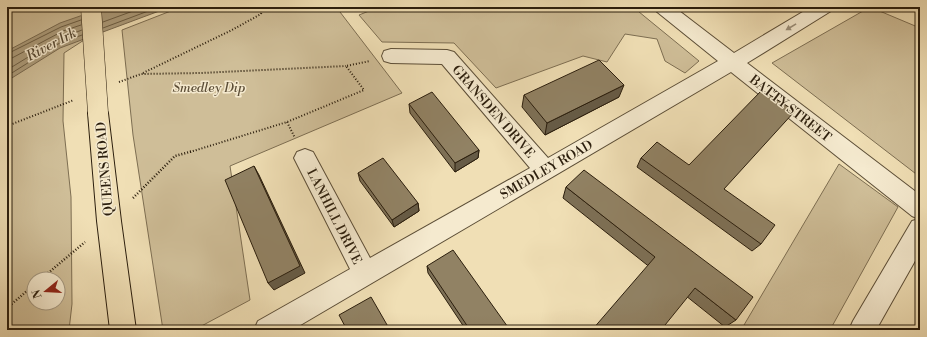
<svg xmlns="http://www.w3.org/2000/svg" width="927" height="337" viewBox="0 0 927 337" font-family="'Libre Bodoni',serif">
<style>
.green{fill:#cfbe98;stroke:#7d6e52;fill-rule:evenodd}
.water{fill:#ad9d7c;stroke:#796a50}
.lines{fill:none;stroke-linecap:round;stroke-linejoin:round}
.shore{stroke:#6c5e44;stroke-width:1}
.street-casing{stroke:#5c4e37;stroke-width:2}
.highway-casing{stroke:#2b1e0d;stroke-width:2}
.path-far1{stroke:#2b1e0d;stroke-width:2;stroke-dasharray:1 2;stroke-linecap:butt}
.path{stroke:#2b1e0d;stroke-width:2.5;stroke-dasharray:1 2;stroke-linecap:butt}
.street{fill:#f5eacf;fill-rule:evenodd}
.highway{fill:#f0dfb5;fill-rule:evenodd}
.highway-bridge-casing{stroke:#2b1e0d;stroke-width:21;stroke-linecap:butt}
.highway-bridge{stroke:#f0dfb5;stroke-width:20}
.wall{fill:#7d7056;stroke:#2b1e0d}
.shaded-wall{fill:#665b46;stroke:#2b1e0d}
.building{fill:#918264;stroke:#2b1e0d}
.oneway{fill:#9a8e78}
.labels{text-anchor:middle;stroke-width:3;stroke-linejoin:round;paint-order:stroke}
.park-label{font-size:13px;font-style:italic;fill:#5c4e37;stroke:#f5eacf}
.street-label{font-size:13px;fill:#2b1e0d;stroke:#f5eacf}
.water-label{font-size:14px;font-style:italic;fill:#584a34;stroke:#f5eacf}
</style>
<rect width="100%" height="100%" fill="#f0dfb5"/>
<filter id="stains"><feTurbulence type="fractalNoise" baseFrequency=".005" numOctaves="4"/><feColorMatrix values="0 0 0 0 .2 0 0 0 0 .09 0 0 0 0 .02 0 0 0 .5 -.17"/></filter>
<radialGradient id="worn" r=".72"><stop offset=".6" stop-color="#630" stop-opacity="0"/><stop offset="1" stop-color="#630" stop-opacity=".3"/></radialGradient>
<!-- green -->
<path class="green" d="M7,7H135L64,53L63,121L71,197L72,304L69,330H7ZM34,279H58V303H34Z
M181,7H353L340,12L402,93L230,166L250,300L194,330H163L133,135L122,30Z
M379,7H633L699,61L685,73L665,61L657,39L625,34L607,62L583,56L496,88L454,43L382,42L359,15Z
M870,7L920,28V177L772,63Z
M839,164L898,207L830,330H751L744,325Z"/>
<!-- water -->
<path class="water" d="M106,7H170L60,48L7,81V51L60,23Z"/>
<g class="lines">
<!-- shore -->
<path class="shore" d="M103,22L144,7
M103,28L159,7
M7,54L61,27L81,20
M7,59L12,58L63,31L81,25
M7,70L56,40L82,30
M7,76L58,44L82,35"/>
<defs>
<path id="street" d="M653,7H674L734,53L811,7H834L831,11L747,63L920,195V252L876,330H849L853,321L912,221L919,219L912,216L731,72L292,330H254L258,321L350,269L294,158L297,152L305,149L313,152L370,258L530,168L442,64L391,63L384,61L382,56L384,51L391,49L447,50L454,52L548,158L718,61L656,11Z"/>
<path id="highway" d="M98,105L105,107L108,113L121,221L136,330H110L97,221L88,113L91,107Z"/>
</defs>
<!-- street casing -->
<use href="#street" class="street-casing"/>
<!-- highway casing -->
<use href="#highway" class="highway-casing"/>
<!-- path-far1 -->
<path class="path-far1" d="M143,73L232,30L261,14L263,7
M119,82L141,74L201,73L346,66
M287,122L295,138
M7,126L74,100
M190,152L287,122L364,90L346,66L370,61"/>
<!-- path -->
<path class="path" d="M133,198L175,156L193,151
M41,279L85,242
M7,308L34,285"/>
<!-- street -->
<use href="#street" class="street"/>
<!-- highway -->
<use href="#highway" class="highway"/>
<defs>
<path id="highway-bridge" d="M91,7L98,113"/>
</defs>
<!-- highway-bridge casing -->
<use href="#highway-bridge" class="highway-bridge-casing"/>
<!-- highway-bridge -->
<use href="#highway-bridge" class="highway-bridge"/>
</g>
<!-- wall -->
<path class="wall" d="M524,95L619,97L545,135L522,107Z
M409,104L479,150L478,158L455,172L410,113Z
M641,158L724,189L761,244L752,251L637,167Z
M358,173L418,203L419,211L394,227L360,181Z
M566,187L736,320L725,327L563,198Z
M427,266L510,330H466L428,273Z"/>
<!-- shaded-wall -->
<path class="shaded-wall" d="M624,85L619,97L545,135L547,123Z
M479,150L478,158L455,172V163Z
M254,166L259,175L305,273L274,290L268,283Z
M418,203L419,211L394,227L392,220Z"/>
<!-- building -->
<path class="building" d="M599,60L624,85L547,123L524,95Z
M762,90L795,111L724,189L775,225L761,244L641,158L657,142L689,165Z
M432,92L479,150L455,163L409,104Z
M383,158L418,203L392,220L358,173Z
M254,166L300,266L268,283L225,180Z
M584,170L753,297L736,320L695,288L661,330H592L655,257L566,187Z
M453,250L510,330H470L427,266Z
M371,297L390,330H347L339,315Z"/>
<!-- one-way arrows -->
<defs><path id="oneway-solid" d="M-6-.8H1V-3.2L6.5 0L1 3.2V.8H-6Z"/></defs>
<use class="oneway" href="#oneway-solid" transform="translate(791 27) rotate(149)"/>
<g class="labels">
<!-- park labels -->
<g class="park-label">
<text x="209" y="92">Smedley Dip</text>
</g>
<!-- street labels -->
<g class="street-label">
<text transform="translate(791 108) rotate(38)" y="5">BATTY STREET</text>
<text transform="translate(494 111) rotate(49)" y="5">GRANSDEN DRIVE</text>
<text transform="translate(104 169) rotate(-95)" y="5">QUEENS ROAD</text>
<text transform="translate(546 169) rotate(-30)" y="5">SMEDLEY ROAD</text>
<text transform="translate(335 216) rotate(63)" y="5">LANHILL DRIVE</text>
</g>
<!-- water labels -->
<g class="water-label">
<text transform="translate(51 44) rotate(-28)" y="5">River Irk</text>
</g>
</g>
<!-- margin -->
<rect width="927" height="337" fill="none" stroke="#f0dfb5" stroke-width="24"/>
<rect x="8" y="8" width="911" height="321" fill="none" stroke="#2b1e0d" stroke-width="2"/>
<rect x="12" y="12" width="903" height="313" fill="none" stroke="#2b1e0d"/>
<!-- north arrow -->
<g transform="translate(46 291) rotate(252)"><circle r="19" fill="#f5eacf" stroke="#a49881"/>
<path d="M0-3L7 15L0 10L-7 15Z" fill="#8f2418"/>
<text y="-6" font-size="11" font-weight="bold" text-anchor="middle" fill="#2b1e0d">N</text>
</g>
<rect width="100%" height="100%" filter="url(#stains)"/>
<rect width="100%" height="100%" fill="url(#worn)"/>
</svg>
